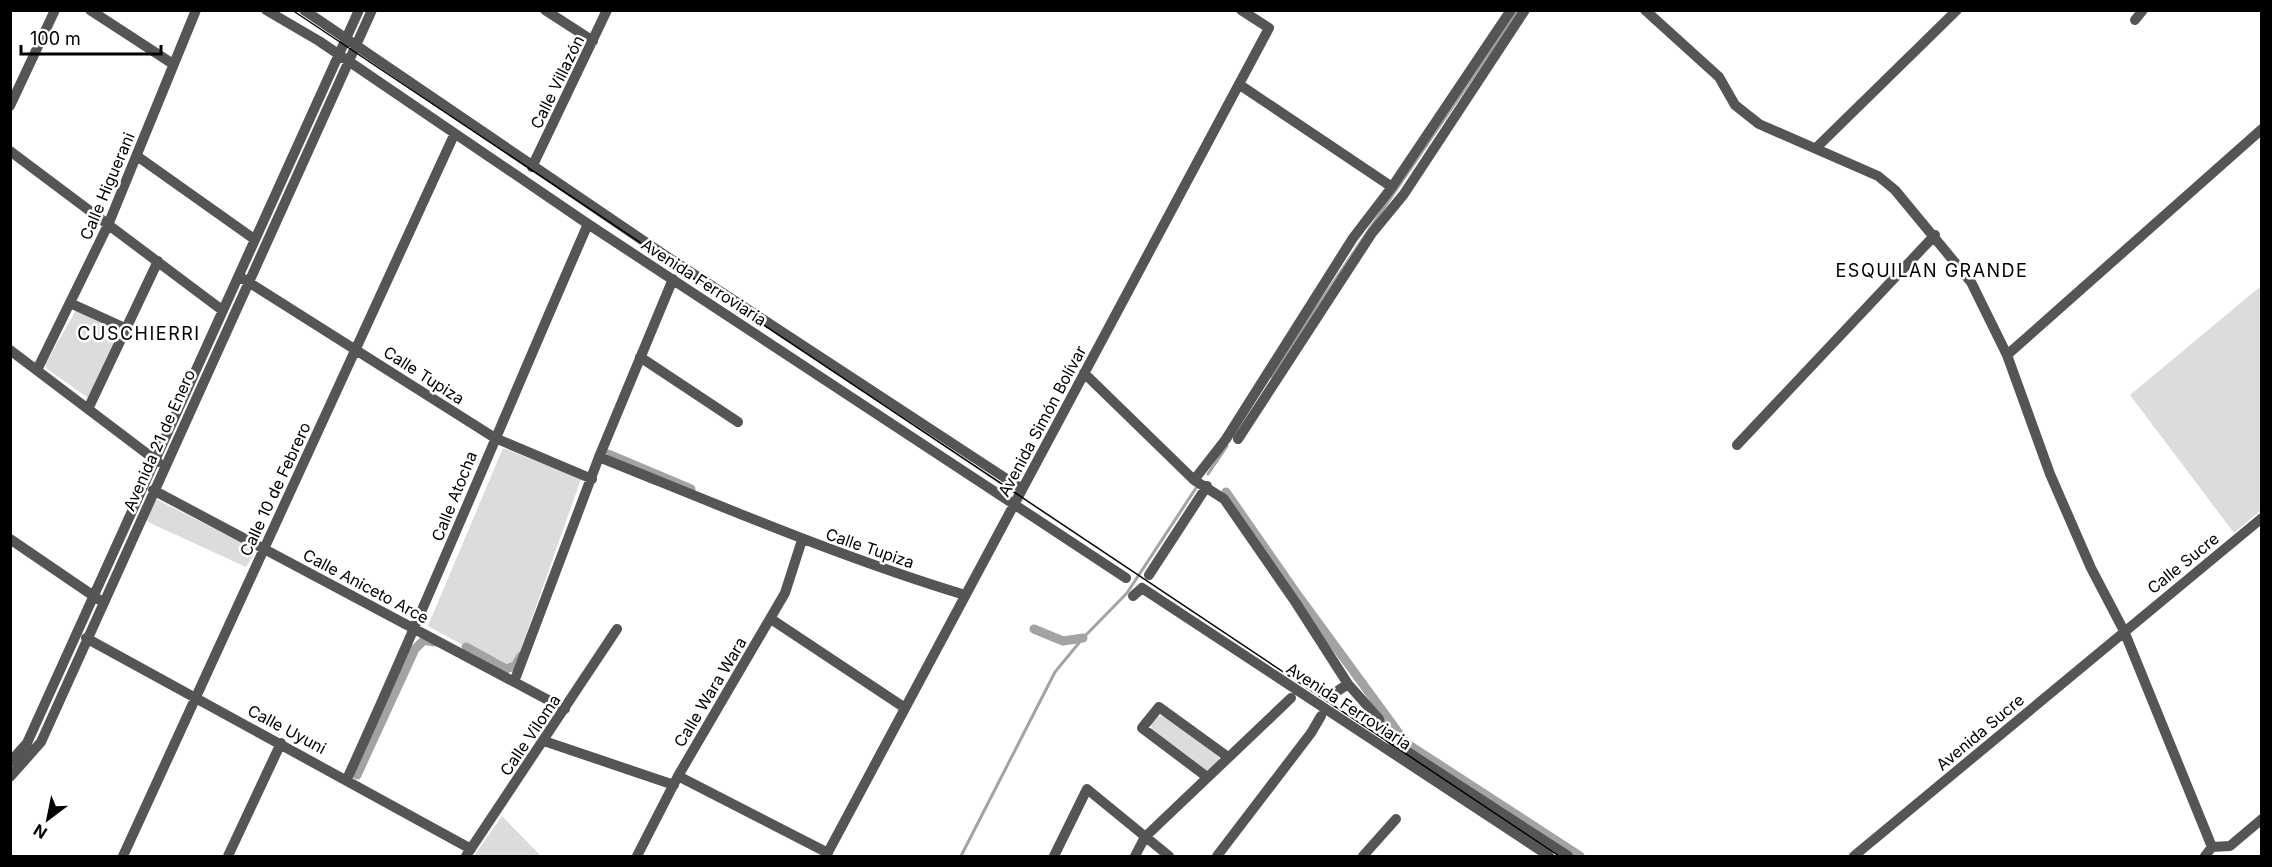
<svg xmlns="http://www.w3.org/2000/svg" width="2272" height="867" viewBox="0 0 2272 867" font-family="Inter,sans-serif">
<style>
.green{fill:#dcdcdc}
.lines{fill:none;stroke-linecap:round;stroke-linejoin:round}
.stream{stroke:#a3a3a3;stroke-width:3}
.canal{stroke:#a3a3a3;stroke-width:9}
.minor{stroke:#555;stroke-width:10}
.tram{stroke:#000;stroke-width:1.5}
.labels{text-anchor:middle;stroke-width:5;stroke-linejoin:round;paint-order:stroke}
.street-label{font-size:16px;fill:#000;stroke:#fff}
.neighbourhood-label{font-size:18px;letter-spacing:1.5px;fill:#000;stroke:#fff}
</style>
<rect width="100%" height="100%" fill="#fff"/>
<!-- green -->
<path class="green" d="M2261,286V510L2234,533L2130,395Z
M76,310L118,332L88,398L46,368V363Z
M503,448L581,479L515,666L506,669L428,626Z
M156,499L254,549V555L246,567L150,523L146,520Z
M1164,715L1219,757V762L1209,772L1203,771L1152,732L1151,723L1155,718Z
M502,816L541,856H474Z"/>
<g class="lines">
<!-- stream -->
<path class="stream" d="M1271,377C1351,253 1436,133 1518,10
M1208,474L1227,446
M961,856L1055,672L1083,638L1127,593L1196,488"/>
<!-- canal -->
<path class="canal" d="M608,454L691,489
M1226,492L1297,594L1406,743L1580,856
M1034,629L1063,641L1083,638
M466,647L506,669L515,666L521,656
M357,775L415,649L424,640L434,642"/>
<!-- minor -->
<path class="minor" d="M90,10L173,64
M266,10L319,41L588,224L1126,578
M304,10L657,250L1022,489
M545,10L593,41
M1645,10L1719,77L1735,105L1759,124L1878,176L1895,190L1971,282L2007,355L2050,474L2091,568L2124,631L2212,847
M2135,20L2143,10
M1240,85L1392,187
M10,106L55,10
M1817,147L1957,10
M10,151L222,310
M137,156L254,239
M532,167L607,10
M242,278L495,438L592,479
M70,303L127,329
M10,350L158,462
M2007,355L2262,129
M640,357L738,422
M37,370L108,225L196,10
M1084,373L1194,480L1224,499L1296,603L1348,684L1379,719L1381,730L1397,745L1568,856
M88,409L158,261
M1238,439L1372,233L1404,194L1525,10
M1737,445L1935,235
M599,457C721,506 840,557 965,595
M1194,480L1226,439L1353,238L1392,187L1511,10
M153,490L565,709
M10,539L98,599
M1149,575L1207,486
M1133,596L1142,588L1549,856
M771,619L905,708
M86,638L471,849
M514,682L599,457L673,279
M1330,696L1348,684
M544,741L674,785
M10,762L27,743L32,732L359,10
M678,776L828,853
M10,777L41,742L372,10
M1207,777L1142,728L1159,707L1228,757
M347,779C431,595 507,409 588,224
M123,856L454,135
M228,856L281,743
M466,856L617,629
M637,856L678,776L785,593L802,540
M826,856L1269,28L1241,10
M1054,856L1087,789L1169,856
M1135,856L1145,837L1291,698
M1217,856L1311,733L1321,716
M1363,856L1396,819
M1854,856L2262,518
M2205,856L2212,847L2230,846L2262,819"/>
<!-- tram -->
<path class="tram" d="M292,10L1559,856"/>
</g>
<g class="labels">
<!-- street labels -->
<g class="street-label">
<text transform="translate(557 82) rotate(-64)" y="6">Calle Villazón</text>
<text transform="translate(107 186) rotate(-67)" y="6">Calle Higuerani</text>
<text transform="translate(704 282) rotate(33)" y="6">Avenida Ferroviaria</text>
<text transform="translate(424 375) rotate(33)" y="6">Calle Tupiza</text>
<text transform="translate(1042 421) rotate(-62)" y="6">Avenida Simón Bolívar</text>
<text transform="translate(159 440) rotate(-66)" y="6">Avenida 21 de Enero</text>
<text transform="translate(275 489) rotate(-65)" y="6">Calle 10 de Febrero</text>
<text transform="translate(454 496) rotate(-68)" y="6">Calle Atocha</text>
<text transform="translate(870 548) rotate(19)" y="6">Calle Tupiza</text>
<text transform="translate(2183 563) rotate(-39)" y="6">Calle Sucre</text>
<text transform="translate(366 586) rotate(28)" y="6">Calle Aniceto Arce</text>
<text transform="translate(710 692) rotate(-59)" y="6">Calle Wara Wara</text>
<text transform="translate(1349 706) rotate(33)" y="6">Avenida Ferroviaria</text>
<text transform="translate(287 729) rotate(28)" y="6">Calle Uyuni</text>
<text transform="translate(1980 732) rotate(-40)" y="6">Avenida Sucre</text>
<text transform="translate(530 735) rotate(-56)" y="6">Calle Viloma</text>
</g>
<!-- neighbourhood labels -->
<g class="neighbourhood-label">
<text x="1932" y="277">ESQUILAN GRANDE</text>
<text x="139" y="340">CUSCHIERRI</text>
</g>
</g>
<!-- border -->
<rect width="2272" height="867" fill="none" stroke="#000000" stroke-width="24"/>
<!-- north arrow -->
<g transform="translate(48 819) rotate(212)" stroke="#ffffff" stroke-width="4.5" paint-order="stroke">
<path d="M0-4.5L10 22L0 15L-10 22Z" fill="#000000"/>
<text y="-9" font-size="16" font-weight="bold" text-anchor="middle" fill="#000000">N</text>
</g>
<!-- scale -->
<path d="M21 45v9h140v-9" fill="none" stroke="#000000" stroke-width="3"/>
<text x="30" y="45" font-size="18" fill="#000000" stroke="#ffffff" stroke-width="4.5" paint-order="stroke">100 m</text>
</svg>
